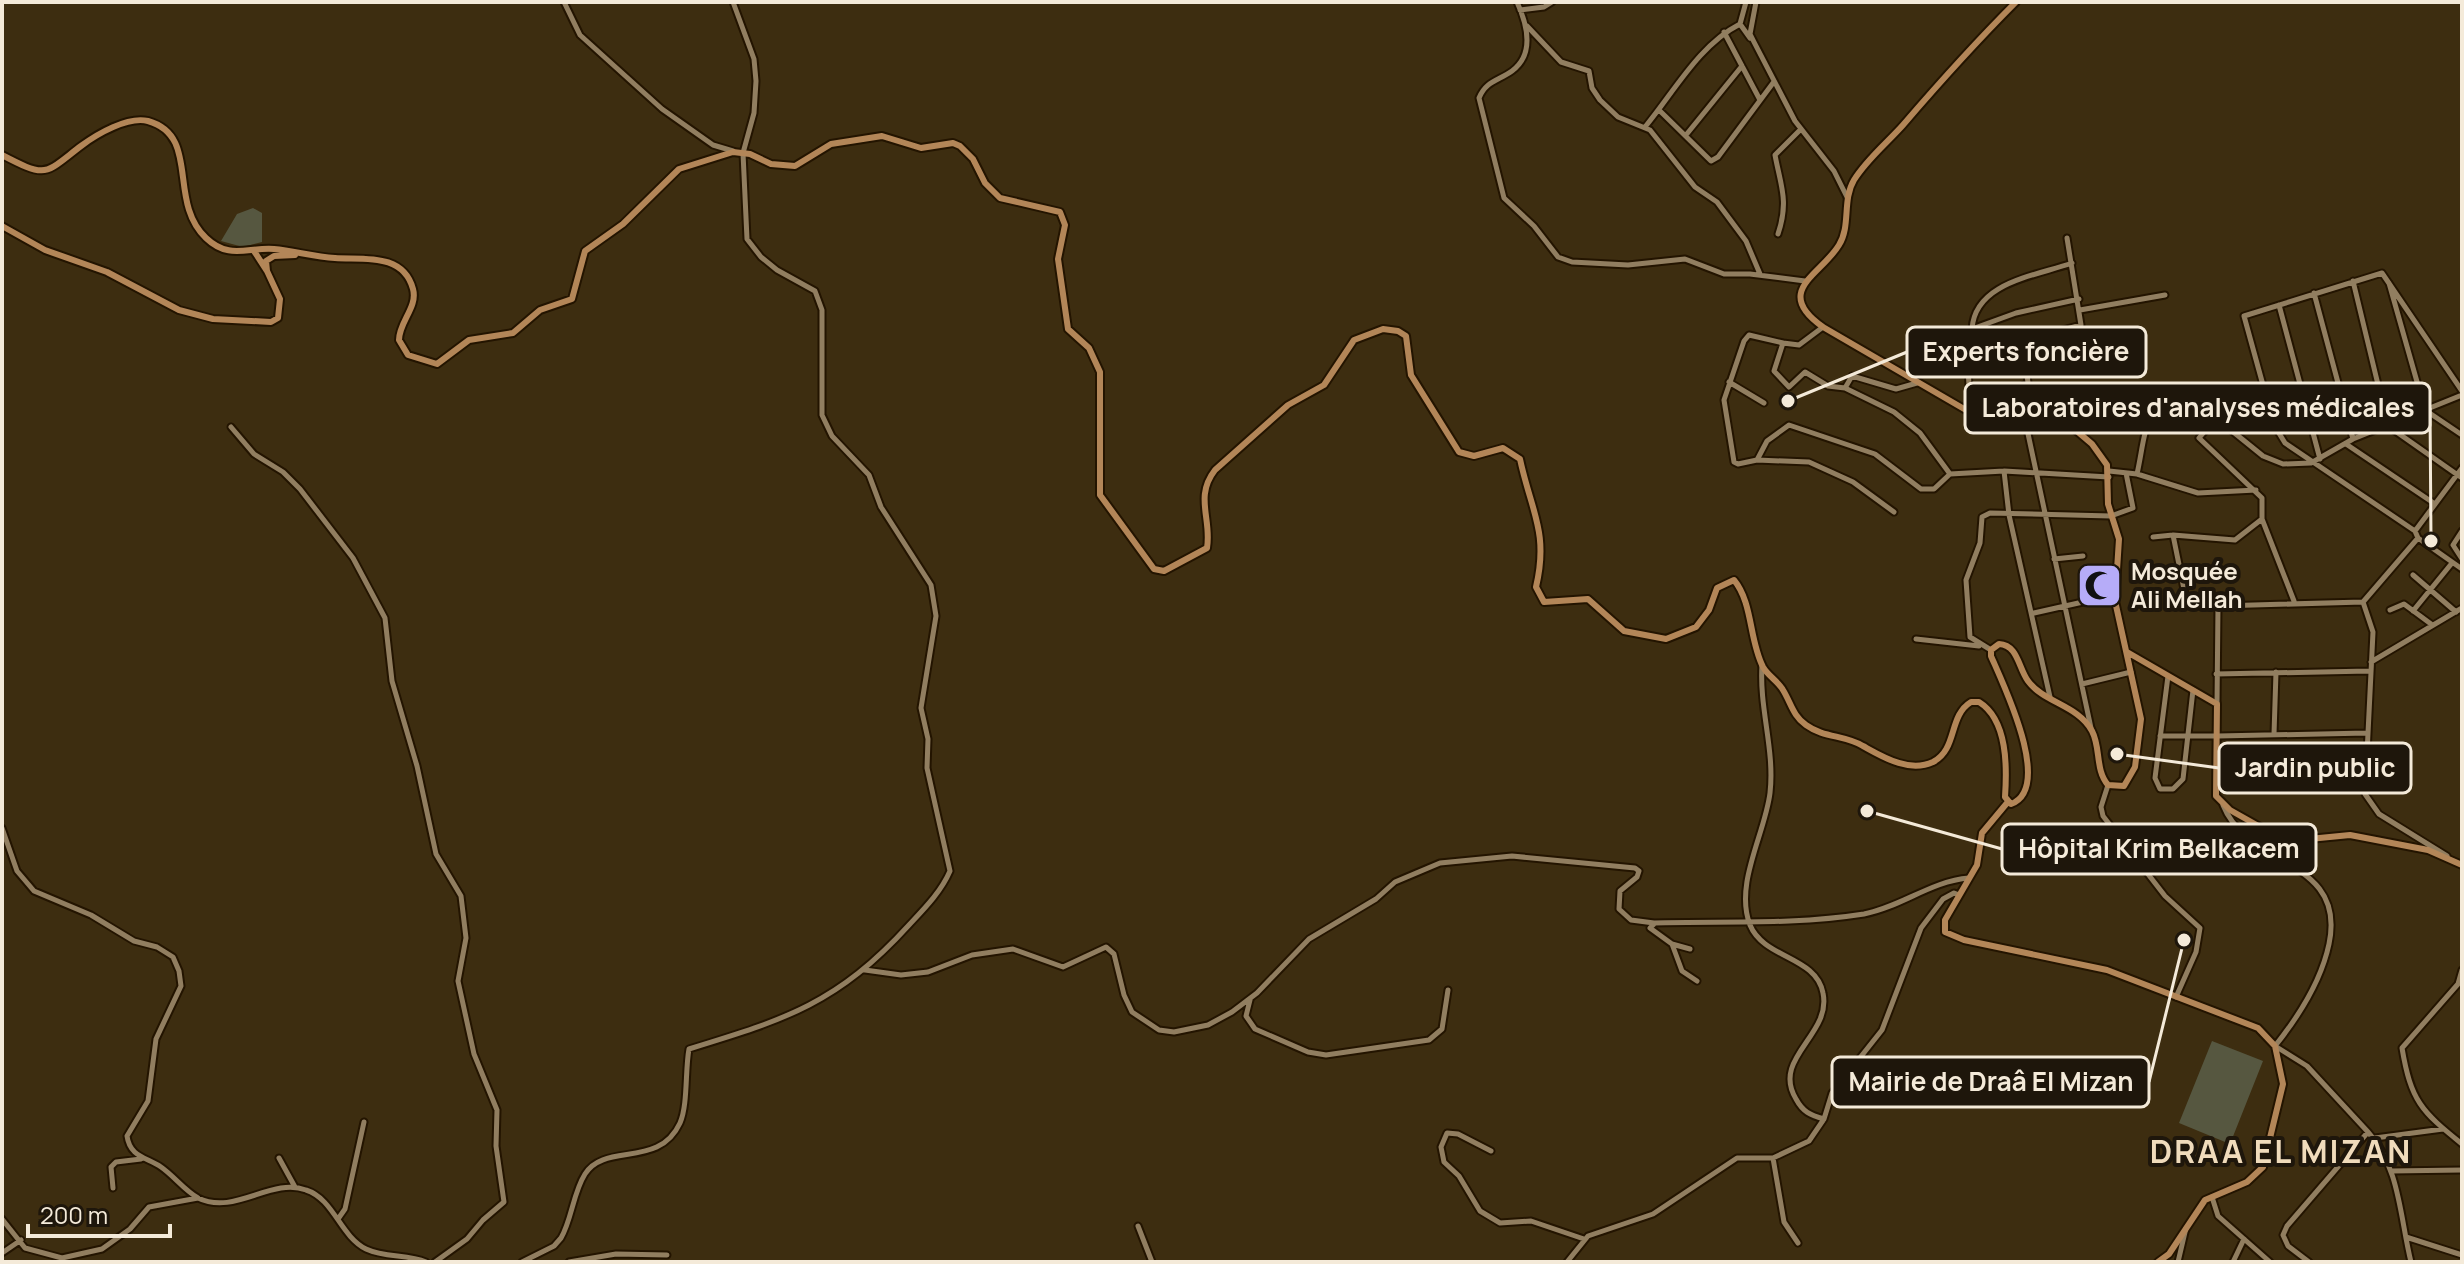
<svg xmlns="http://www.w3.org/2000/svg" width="2464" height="1264" viewBox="0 0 2464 1264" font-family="Manrope,sans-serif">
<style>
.green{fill:#565740}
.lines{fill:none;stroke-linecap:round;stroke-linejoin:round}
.minor-casing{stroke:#231400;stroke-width:9}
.major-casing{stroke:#231400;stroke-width:10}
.minor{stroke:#917e60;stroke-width:5}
.major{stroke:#b38658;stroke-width:6}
.labels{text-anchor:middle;stroke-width:8;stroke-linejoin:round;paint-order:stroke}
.poi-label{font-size:24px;font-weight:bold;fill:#f4ead9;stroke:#1e160b;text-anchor:start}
.district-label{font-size:32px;font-weight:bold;letter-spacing:2px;fill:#f0dbbb;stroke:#1e160b}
.leader{fill:none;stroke:#f4ead9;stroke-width:3}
.callout-dot{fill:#f4ead9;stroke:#1e160b;stroke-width:3}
.callout{fill:#1e160b;stroke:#f4ead9;stroke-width:3}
.callout-label{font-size:26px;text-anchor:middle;font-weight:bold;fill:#f4ead9}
</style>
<rect width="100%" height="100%" fill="#3d2d10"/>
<!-- green -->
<path class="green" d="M253,208L262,213V242L243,247L221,241L237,214Z
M2212,1041L2263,1061L2230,1144L2179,1123Z"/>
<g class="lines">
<defs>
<path id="minor" d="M564,2L580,35L662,109L713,145L733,151
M1517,2C1527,24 1535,54 1512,71C1498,81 1486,81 1479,98L1504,198L1534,226L1558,257L1572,262L1628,265L1685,259L1724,274H1750L1805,281
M1746,2L1740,24L1750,38
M1756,2L1750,34L1754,42L1795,121L1834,171L1847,197
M1520,10L1544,7L1552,2
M1527,26L1561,62L1589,71L1592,88L1600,100L1618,117L1650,130L1695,187L1717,202L1746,241L1760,274
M1724,32L1760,100
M1659,110L1711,161L1718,157L1773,83
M1645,127C1674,92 1699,45 1740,24
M1686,135L1742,66
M1778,234C1789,201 1781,187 1775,155L1801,129
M2072,263C2036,276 1975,282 1972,329L2016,313L2079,299
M2353,281L2388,426L2462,478
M2389,283L2425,410L2462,435
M2314,293L2353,439
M2279,305L2320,459
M2080,310L2165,295
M1823,327L1799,345L1783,343L1774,371L1789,387L1805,372L1828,386L1845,388
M1783,343L1749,335L1744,341L1724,400L1734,462L1738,464L1757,460L1767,441L1789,425L1875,454L1921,489H1934L1950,474
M1972,348L1974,331
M1729,382L1764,403
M1917,383L1896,389L1852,376L1845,388L1894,412L1920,433L1950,474L2004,471
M1969,386L1968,367L2023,341
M2462,391L2382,273L2244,316L2274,425L2285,443L2415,531L2418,538L2462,569
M1971,413L2028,383L2023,341L2081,325L2067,238
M231,427L254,454L283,472L300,489L353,558L385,618L392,681L417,766L436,854L461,896L466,938L458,981L474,1054L497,1110L496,1146L504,1202L483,1220L467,1239L435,1262
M2027,429L2091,728
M2346,444L2435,504
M1757,460L1809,462L1853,482L1894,512
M2109,471L2137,474L2198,493L2256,490
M2137,474C2147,429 2140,414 2187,395L2202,403L2216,418
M2415,531L2462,468
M2462,531L2453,545L2462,559
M2153,537L2173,535
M2054,559L2083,556
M2413,575L2456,612
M2294,601L2262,519V498L2199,438L2216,418L2263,456L2283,464L2311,463L2353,439L2462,395
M2363,602L2418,538
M2174,603L2218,606
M2187,604L2173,535L2235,540L2262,519
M2390,610L2404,604L2431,624
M2413,611L2452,563
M2034,613L2114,595
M1916,639L1979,646
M1991,650L1970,637L1966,580L1980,543L1982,517L1990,513L2111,516L2133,508L2126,473
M2371,662L2462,608
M1762,665C1759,708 1775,750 1770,793C1765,834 1734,884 1750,925C1764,959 1816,956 1823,993C1832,1035 1771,1058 1796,1099C1803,1112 1810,1115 1824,1119
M2216,674L2369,671
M2168,676L2155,778L2160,789H2173L2183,779L2193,690
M2082,684L2131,672
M2050,697L2009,515L2004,471L2109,477
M2217,704L2218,606L2363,602L2373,632L2365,794L2379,814L2447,856
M2274,734L2276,672
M2160,736H2215
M2218,736L2367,733
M2108,785L2101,807L2103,816L2165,896L2200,928L2196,952L2176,997
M2223,805C2248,868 2347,858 2329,944C2321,982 2299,1016 2275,1046L2307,1066L2368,1132
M2,828L17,871L34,891L91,915L134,941L157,947L173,957L179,971L181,986L156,1039L148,1101L127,1136C130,1157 146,1157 161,1167C174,1176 184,1190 198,1198C235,1216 271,1177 306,1190C334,1199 340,1236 366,1249C385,1258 408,1254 426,1262
M1654,924L1650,928L1672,944L1682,971L1697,981
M1672,944L1690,949
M865,970L901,975L928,972L972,955L1013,949L1063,967L1106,947L1114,954L1124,995L1132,1012L1159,1030L1174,1032L1208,1025L1232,1012L1257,993L1309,939L1376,899L1395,882L1440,863L1512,856L1635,868L1639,871L1637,877L1620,891L1619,909L1631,920L1654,923C1725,921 1794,925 1864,914C1901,907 1931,881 1969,878
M2462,970L2458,984L2402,1048C2411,1101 2421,1111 2462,1144
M1250,1000L1246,1016L1255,1029L1308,1052L1326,1055L1429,1040L1442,1029L1448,990
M2375,1138L2443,1129
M1491,1151L1458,1134L1447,1133L1441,1147L1444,1162L1459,1176L1480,1211L1500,1223L1531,1221L1584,1239
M279,1158L295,1187
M1773,1158L1784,1222L1798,1243
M2391,1171L2462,1170
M113,1188L111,1167L116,1162L141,1159
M2212,1197L2218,1216L2270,1262
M2,1219L25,1248L62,1258L102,1249L130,1229L149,1207L198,1198
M338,1219L345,1209L364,1122
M1138,1226L1152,1262
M2406,1237L2462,1255
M2,1253L21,1240
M522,1262L554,1246L561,1238C572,1219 573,1193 585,1174C605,1142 659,1169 680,1123C688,1105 685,1070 689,1049C787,1019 838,1003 909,925C924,909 941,892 950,871L927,768L928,739L921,708L936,616L931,585L881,507L869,475L832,436L822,415V310L815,291L777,270L761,257L747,239L743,153L754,113L756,81L754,59L733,2
M569,1262L616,1254L667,1255
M1567,1262L1588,1236L1653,1214L1737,1158H1773L1809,1141L1824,1119L1832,1093L1882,1030L1921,928L1943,899L1954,893L1959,895
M2178,1262L2186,1228
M2233,1262L2244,1239
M2309,1262L2288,1246L2283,1235L2287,1226L2368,1132C2400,1167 2400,1218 2411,1262"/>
<path id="major" d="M2,155C48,179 44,174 81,146C97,134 128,116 148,121C201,136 167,201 206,238C229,260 247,247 274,249C295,251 314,257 335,258C362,260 403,252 413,289C418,307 399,322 399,340L408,355L437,364L469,340L513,333L540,310L572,299L585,251L623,224L679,169L733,152L750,154L771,164L795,166L831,144L882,136L921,148L953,143L960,146L973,159L985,183L1000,198L1060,212L1065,225L1058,259L1068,329L1089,348L1100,372V495L1154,569L1164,571L1207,548C1212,519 1194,497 1215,470L1288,405L1324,385L1354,340L1383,329L1398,331L1406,336L1411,375L1459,452L1474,456L1503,448L1520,459C1531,511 1549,532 1536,587L1544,602L1588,599L1624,631L1666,639L1696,627L1709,610L1717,588L1734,580C1753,603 1749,640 1763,667C1768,676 1778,681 1783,690C1791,703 1793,716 1806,725C1824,738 1845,735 1863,746C1883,757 1909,773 1933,762C1958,749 1948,716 1971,702H1979C2008,720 2007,768 2005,797L2011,804C2054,788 2003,684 1991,656V650L1999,644C2018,645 2018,667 2028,681C2044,703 2078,705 2092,731C2101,748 2095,770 2108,785L2124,786L2135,767L2141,719L2115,601L2119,539L2108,504L2107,465L2092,444L2072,427L2022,429L1990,424L1823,327C1772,291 1821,275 1839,245C1851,226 1842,200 1854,180C1867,159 1887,143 1903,125C1940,82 1976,42 2016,2
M2,226L45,250L107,272L179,310L213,319L271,322L278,318L280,299L267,271
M254,251L267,271L266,261L274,256L295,255
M2127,652L2217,704L2216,796L2230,810L2278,837L2299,840L2350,835L2428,850L2462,865
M2007,803L1982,833L1977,865L1945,920V932L1964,940L2107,970L2258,1028L2275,1046L2283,1084L2263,1167L2247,1182L2205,1200L2169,1254L2158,1262"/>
</defs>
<!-- minor casing -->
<use href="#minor" class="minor-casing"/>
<!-- major casing -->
<use href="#major" class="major-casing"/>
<!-- minor -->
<use href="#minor" class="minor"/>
<!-- major -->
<use href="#major" class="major"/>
</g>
<!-- icons -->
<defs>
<symbol id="mosque-square" viewBox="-11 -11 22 22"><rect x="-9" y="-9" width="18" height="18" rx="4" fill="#b6acf8" stroke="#1e160b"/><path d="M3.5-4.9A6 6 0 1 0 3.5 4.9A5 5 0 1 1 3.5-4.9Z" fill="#111"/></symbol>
</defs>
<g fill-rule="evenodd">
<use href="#mosque-square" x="2074" y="560" width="51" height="51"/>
</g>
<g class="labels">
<!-- poi labels -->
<g class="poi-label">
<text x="2131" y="580">Mosquée<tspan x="2131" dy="28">Ali Mellah</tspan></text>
</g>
<!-- district labels -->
<g class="district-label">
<text x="2281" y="1163">DRAA EL MIZAN</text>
</g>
</g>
<!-- callouts -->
<path class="leader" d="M1788 401L1907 352M2431 541L2430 408M2117 754L2219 768M1867 811L2002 849M2184 940L2149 1082"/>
<g class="callout-dot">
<circle cx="1788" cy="401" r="8"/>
<circle cx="2431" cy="541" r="8"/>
<circle cx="2117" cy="754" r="8"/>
<circle cx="1867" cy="811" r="8"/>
<circle cx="2184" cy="940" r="8"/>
</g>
<g class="callout">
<rect x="1907" y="327" width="239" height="50" rx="8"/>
<rect x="1965" y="383" width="465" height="50" rx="8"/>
<rect x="2219" y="743" width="192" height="50" rx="8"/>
<rect x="2002" y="824" width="314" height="50" rx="8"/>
<rect x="1832" y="1057" width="317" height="50" rx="8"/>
</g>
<g class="callout-label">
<text x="2026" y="361">Experts foncière</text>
<text x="2198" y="417">Laboratoires d'analyses médicales</text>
<text x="2315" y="777">Jardin public</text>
<text x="2159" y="858">Hôpital Krim Belkacem</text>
<text x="1991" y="1091">Mairie de Draâ El Mizan</text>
</g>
<!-- border -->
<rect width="2464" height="1264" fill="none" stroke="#f4ead9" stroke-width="8"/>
<!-- scale -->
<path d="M28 1224v12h142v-12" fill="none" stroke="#f4ead9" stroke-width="4"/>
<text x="40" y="1224" font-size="24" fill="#f4ead9" stroke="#1e160b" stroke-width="6" paint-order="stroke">200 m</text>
</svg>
